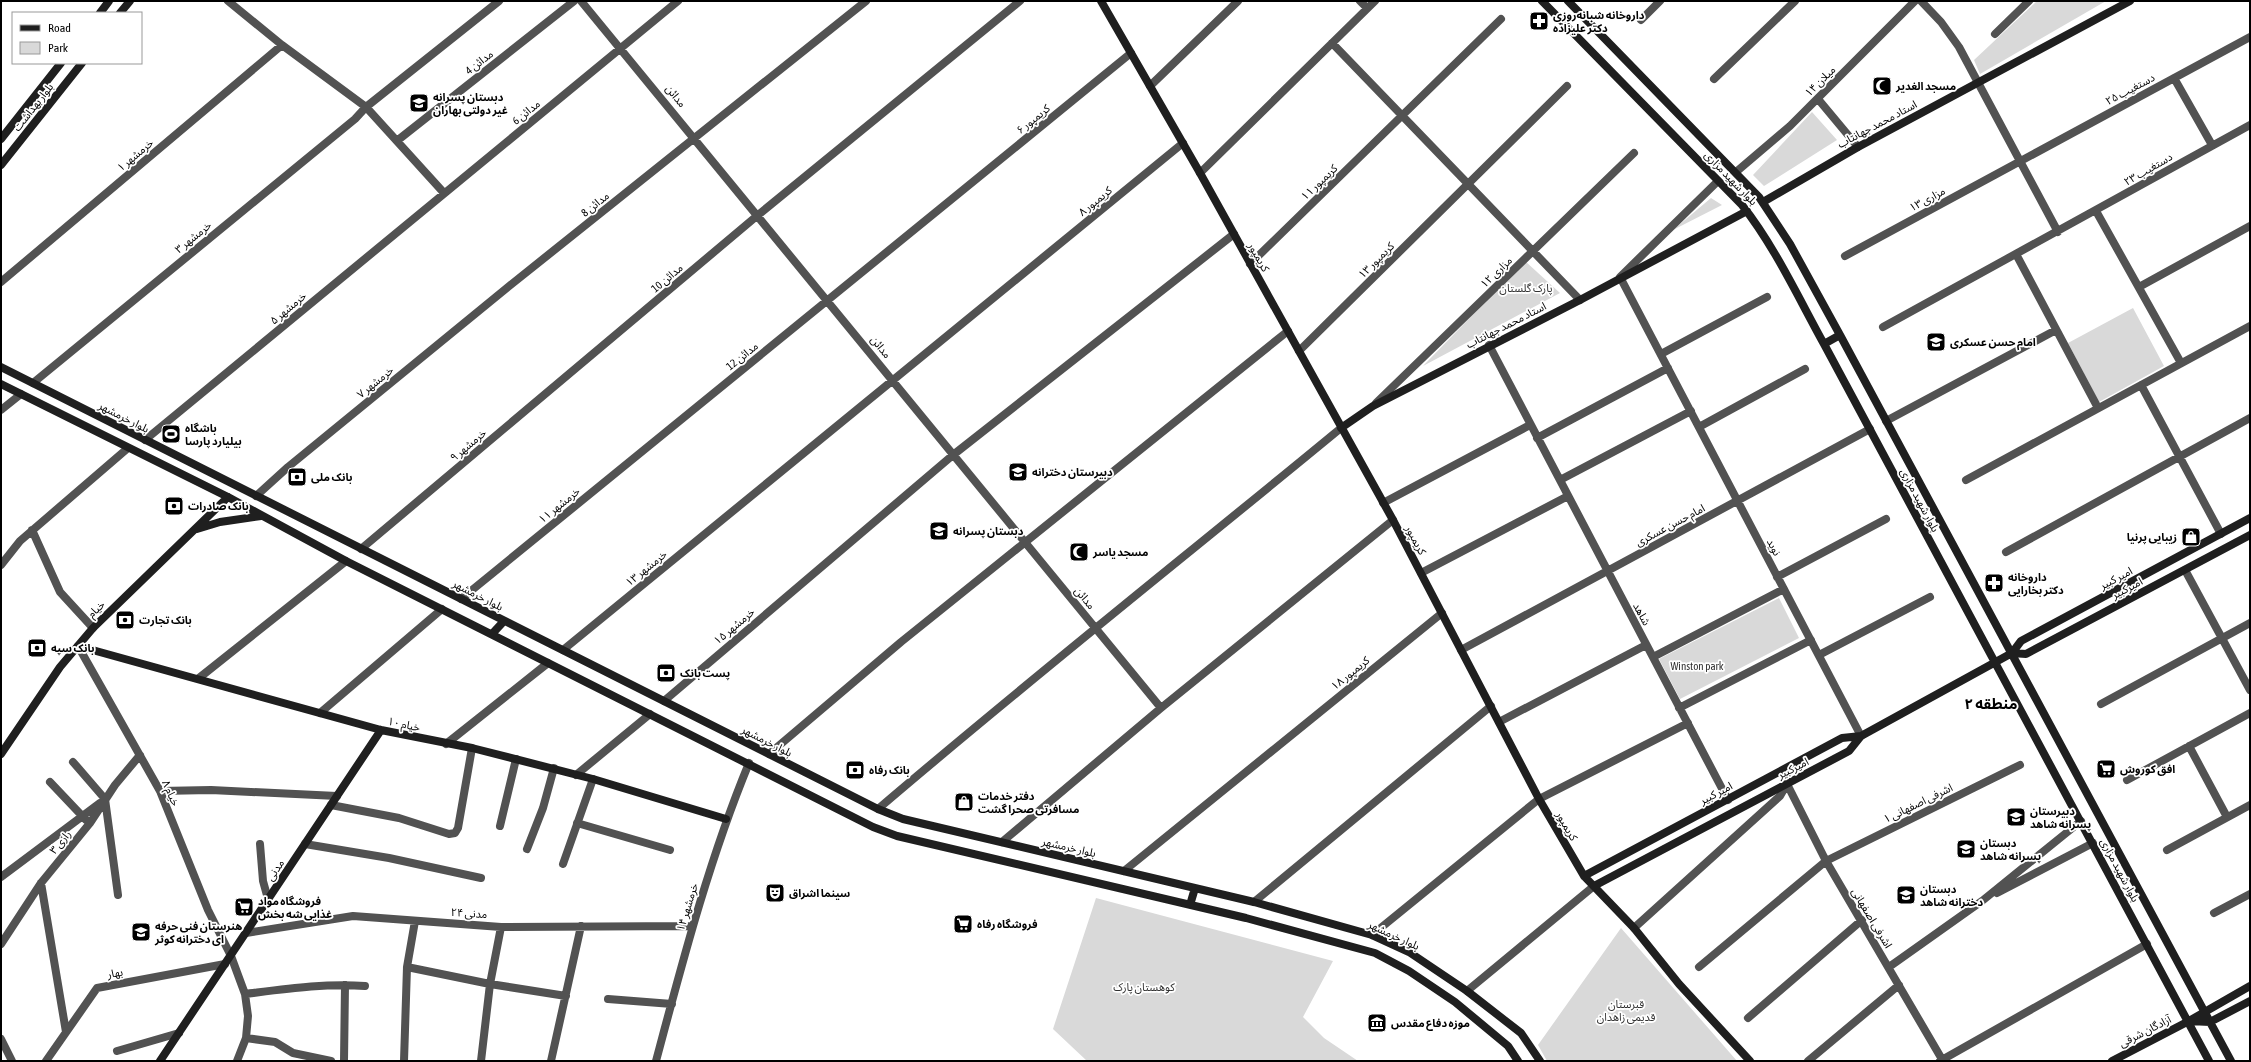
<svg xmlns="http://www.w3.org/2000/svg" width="2251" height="1062" viewBox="0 0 2251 1062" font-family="'Asap Condensed','Noto Sans Arabic',sans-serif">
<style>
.green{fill:#d9d9d9}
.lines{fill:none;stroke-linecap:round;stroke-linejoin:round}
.street{stroke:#525252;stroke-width:8}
.secondary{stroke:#1f1f1f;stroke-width:8}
.labels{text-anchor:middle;stroke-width:3.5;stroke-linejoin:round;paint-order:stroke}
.poi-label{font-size:11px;font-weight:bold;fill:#000;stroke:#fff;text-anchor:start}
.street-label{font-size:11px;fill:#000;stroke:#fff}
.park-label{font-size:11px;fill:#303030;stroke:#fff}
.district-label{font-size:15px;font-weight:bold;fill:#000;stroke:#fff}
</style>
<rect width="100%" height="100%" fill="#fff"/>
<!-- green -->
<path class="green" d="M2037,1H2106L1980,74L1974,60Z
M1812,112L1837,140L1764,186L1753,175Z
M1711,198L1722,205L1673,230Z
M1525,261L1560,293L1423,366Z
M2133,308L2164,366L2099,402L2068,343Z
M1779,598L1799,638L1680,699L1659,659Z
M1096,898L1333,961L1303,1017L1324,1038L1358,1061H1087L1053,1029Z
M1621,928L1737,1061H1547L1538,1045Z"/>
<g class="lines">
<!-- street -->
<path class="street" d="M228,1L282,45L366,107L444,193
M581,1L1161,708
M1360,1L1367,8
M1921,1L1941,22L1959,47L2058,232
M1641,20L1660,1
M1995,34L2029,1
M1332,43L1580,300
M2174,78L2212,145
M1714,79L1795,1
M1150,86L1238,1
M1818,99L1858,147
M398,140L574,1
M1736,172L1790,126L1915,1
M1200,173L1375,1
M1718,181L1620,277L1861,736
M2096,211L2181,363
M2016,254L2098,408
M1845,256L2250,37
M1250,264L1501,19
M1,282L282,45
M2139,287L2250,226
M1883,327L2250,125
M1489,345L1728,800
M1299,351L1567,86
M1661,354L1767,297
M33,383L355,119L366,107L499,1
M2141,385L2221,534
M1376,403L1634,153
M1,410L21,394
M1886,421L2056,330
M1699,427L1805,369
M1537,438L1668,368
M145,440L678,1
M1560,480L1691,411
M1966,480L2250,326
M256,496L288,467L508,287L866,1
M1383,503L1530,425
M32,530L60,592L93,628
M361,549L758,215L1020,1
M2006,552L2250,418
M1,565L20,541L128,448
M2185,570L2250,690
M1421,573L1568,496
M1777,577L1886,519
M461,599L1131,53
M78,646L160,791L208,910L231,956L245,994L248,1016L246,1038L237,1061
M563,650L1183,143
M1461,650L1870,429
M1819,655L1930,597
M1653,657L1784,589
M199,678L346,561
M664,701L953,455L1234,234
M2101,704L2250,623
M1679,708L1811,640
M320,713L442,609
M1499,722L1646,645
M446,744L548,663
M2189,746L2227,817
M769,754L901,642L1288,331
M73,762L105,799
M576,775L650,714
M2127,780L2250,713
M50,782L86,820
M1787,784L1826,861L1943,1061
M160,791L211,790L337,796
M105,799L118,895
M331,805L399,818L449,834L455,833L458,828L472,748
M878,809C1030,679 1187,555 1341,428
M577,823L670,850
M500,826L516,759
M1002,842L1161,708L1393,520
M260,844L263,881L268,899
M305,844L389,858L481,878
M527,849L543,808L554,768
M2167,850L2250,805
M563,864L593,779
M1124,871L1442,613
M1,877L100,803
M41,883L66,1032
M1997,893L2093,843
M1254,902L1491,706
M2214,913L2250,894
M1634,928L1780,796L1787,784
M246,933L353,916L501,927L692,926
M1372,935L1539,799L1688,723
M1,944L41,883L90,823L115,785L140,755
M407,967L490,984L566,996
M1699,967L1826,861L2020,765
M1889,967L1982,901L2081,821
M1467,991L1594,886
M245,994C285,989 325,983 365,986
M608,999L672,1004
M1748,1018L1862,920
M246,1038L275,1042L293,1053L331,1061
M1,1039L12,1061
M117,1051L179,1033
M46,1061L97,988L225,964
M344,1061L345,985
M404,1061L407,967L415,921
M481,1061L490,984L501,927
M551,1061L581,926
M656,1061C683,960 709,860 749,763
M1808,1061L1899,985
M1940,1061L2147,944"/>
<!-- secondary -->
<path class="secondary" d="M1101,1L1200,173L1393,520L1539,799L1584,876L1634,928L1679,984L1750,1061
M1542,1L1742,205C1775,247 1798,297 1824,344L2209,1061
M1568,1L1759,197L1790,244L1840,335L2231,1061
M100,13L109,1
M120,13L130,1
M1,139L61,63
M1,165L82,63
M1763,202L1858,147L2130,1
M1824,344L1840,335
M1,367L878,809L903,819L1254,902L1372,935L1409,952L1467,991L1521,1033L1540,1061
M1,384L228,497L346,561L873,827L897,836L1246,918L1375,953L1409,971L1455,1002L1508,1046L1518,1061
M1341,428L1373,406L1580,300L1747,211
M197,529L220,522L261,516
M492,634L504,621
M78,646L381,730L472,748L593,779L726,819
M2012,653L2026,654L2250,535
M1,754L60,667L93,628L228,497
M1584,876L1842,738L1861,736
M1594,886L1849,751L1861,736L2012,653L2021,641L2250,518
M1190,905L1195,888
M2189,1021L2210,1022L2250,1001
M160,1061L381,730
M2112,1061L2189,1021L2250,986"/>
</g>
<!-- icons -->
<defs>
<symbol id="pharmacy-square" viewBox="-11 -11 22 22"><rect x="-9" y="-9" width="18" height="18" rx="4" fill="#000" stroke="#fff"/><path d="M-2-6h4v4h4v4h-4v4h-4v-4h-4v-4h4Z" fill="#fff"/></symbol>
<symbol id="mosque-square" viewBox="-11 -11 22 22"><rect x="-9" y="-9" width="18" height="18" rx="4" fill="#000" stroke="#fff"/><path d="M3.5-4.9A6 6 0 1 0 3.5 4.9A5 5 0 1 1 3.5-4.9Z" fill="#fff"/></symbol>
<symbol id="school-square" viewBox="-11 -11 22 22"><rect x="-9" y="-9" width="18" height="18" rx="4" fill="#000" stroke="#fff"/><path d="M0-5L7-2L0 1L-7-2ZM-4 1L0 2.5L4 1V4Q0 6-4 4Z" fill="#fff"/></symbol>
<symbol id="stadium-square" viewBox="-11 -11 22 22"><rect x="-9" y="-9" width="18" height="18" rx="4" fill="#000" stroke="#fff"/><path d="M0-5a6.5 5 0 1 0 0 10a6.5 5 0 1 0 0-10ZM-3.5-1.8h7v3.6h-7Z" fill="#fff"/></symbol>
<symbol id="bank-square" viewBox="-11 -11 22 22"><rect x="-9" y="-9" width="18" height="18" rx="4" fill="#000" stroke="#fff"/><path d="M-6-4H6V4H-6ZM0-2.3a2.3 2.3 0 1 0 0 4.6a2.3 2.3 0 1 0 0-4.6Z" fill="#fff"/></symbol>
<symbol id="shop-square" viewBox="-11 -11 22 22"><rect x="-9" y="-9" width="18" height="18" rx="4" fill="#000" stroke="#fff"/><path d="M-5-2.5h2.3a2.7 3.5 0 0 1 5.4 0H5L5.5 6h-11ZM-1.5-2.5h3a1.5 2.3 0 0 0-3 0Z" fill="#fff"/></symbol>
<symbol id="supermarket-square" viewBox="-11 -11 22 22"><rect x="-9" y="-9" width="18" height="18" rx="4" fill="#000" stroke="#fff"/><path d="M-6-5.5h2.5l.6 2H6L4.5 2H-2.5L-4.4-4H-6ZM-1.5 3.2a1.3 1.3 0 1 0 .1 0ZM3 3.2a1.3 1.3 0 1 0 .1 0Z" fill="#fff"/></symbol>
<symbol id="theatre-square" viewBox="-11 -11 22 22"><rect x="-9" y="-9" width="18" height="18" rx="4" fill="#000" stroke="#fff"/><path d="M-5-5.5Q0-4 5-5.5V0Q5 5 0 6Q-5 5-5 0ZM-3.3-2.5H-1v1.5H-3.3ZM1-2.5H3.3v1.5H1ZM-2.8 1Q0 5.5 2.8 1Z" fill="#fff"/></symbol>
<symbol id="museum-square" viewBox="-11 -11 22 22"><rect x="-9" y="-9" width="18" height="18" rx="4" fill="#000" stroke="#fff"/><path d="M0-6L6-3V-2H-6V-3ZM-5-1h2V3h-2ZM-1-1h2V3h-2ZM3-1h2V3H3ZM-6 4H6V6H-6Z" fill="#fff"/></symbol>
</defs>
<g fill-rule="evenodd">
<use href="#pharmacy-square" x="1528" y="10" width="22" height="22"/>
<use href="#mosque-square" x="1871" y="75" width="22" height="22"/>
<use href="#school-square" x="408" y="92" width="22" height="22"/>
<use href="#school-square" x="1925" y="331" width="22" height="22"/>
<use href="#stadium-square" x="160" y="423" width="22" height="22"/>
<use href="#school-square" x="1007" y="461" width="22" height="22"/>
<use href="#bank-square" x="286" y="466" width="22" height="22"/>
<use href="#bank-square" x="163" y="495" width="22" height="22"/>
<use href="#school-square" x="928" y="520" width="22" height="22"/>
<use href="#shop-square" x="2180" y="526" width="22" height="22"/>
<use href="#mosque-square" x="1068" y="541" width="22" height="22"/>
<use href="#pharmacy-square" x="1983" y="572" width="22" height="22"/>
<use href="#bank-square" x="114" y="609" width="22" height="22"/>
<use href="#bank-square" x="26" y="637" width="22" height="22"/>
<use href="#bank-square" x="655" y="662" width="22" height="22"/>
<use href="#supermarket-square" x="2095" y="758" width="22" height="22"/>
<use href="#bank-square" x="844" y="759" width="22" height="22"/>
<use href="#shop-square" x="953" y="791" width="22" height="22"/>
<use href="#school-square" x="2005" y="806" width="22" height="22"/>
<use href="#school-square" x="1955" y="838" width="22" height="22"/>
<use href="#theatre-square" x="764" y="882" width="22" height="22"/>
<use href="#school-square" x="1895" y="884" width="22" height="22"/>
<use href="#supermarket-square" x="233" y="896" width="22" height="22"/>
<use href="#supermarket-square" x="952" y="913" width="22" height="22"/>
<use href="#school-square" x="130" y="921" width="22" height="22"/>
<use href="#museum-square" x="1366" y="1012" width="22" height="22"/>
</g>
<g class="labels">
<!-- poi labels -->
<g class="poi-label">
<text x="1553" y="19">داروخانه شبانه‌روزی<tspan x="1553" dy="13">دکتر علیزاده</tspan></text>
<text x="1896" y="90">مسجد الغدیر</text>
<text x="433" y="101">دبستان پسرانه<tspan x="433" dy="13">غیر دولتی بهاران</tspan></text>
<text x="1950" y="346">امام حسن عسکری</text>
<text x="185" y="432">باشگاه<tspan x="185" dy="13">بیلیارد پارسا</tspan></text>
<text x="1032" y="476">دبیرستان دخترانه</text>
<text x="311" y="481">بانک ملی</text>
<text x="188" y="510">بانک صادرات</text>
<text x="953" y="535">دبستان پسرانه</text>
<text x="2177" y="541" text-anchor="end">زیبایی پرنیا</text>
<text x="1093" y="556">مسجد یاسر</text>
<text x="2008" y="581">داروخانه<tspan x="2008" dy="13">دکتر بخارایی</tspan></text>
<text x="139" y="624">بانک تجارت</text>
<text x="51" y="652">بانک سپه</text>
<text x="680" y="677">پست بانک</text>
<text x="2120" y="773">افق کوروش</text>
<text x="869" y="774">بانک رفاه</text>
<text x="978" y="800">دفتر خدمات<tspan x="978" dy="13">مسافرتی صحرا گشت</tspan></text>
<text x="2030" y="815">دبیرستان<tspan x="2030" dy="13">پسرانه شاهد</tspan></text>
<text x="1980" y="847">دبستان<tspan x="1980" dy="13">پسرانه شاهد</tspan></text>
<text x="1920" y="893">دبستان<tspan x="1920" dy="13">دخترانه شاهد</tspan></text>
<text x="789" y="897">سینما اشراق</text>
<text x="258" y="905">فروشگاه مواد<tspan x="258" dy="13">غذایی شه بخش</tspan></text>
<text x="977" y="928">فروشگاه رفاه</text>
<text x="155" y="930">هنرستان فنی حرفه<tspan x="155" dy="13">ای دخترانه کوثر</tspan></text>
<text x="1391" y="1027">موزه دفاع مقدس</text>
</g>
<!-- street labels -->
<g class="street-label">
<text transform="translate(479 62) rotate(-38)" y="4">مدائن 4</text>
<text transform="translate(1820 81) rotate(-45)" y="4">میلان ۱۴</text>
<text transform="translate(2130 89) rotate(-28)" y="4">دستغیب ۲۵</text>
<text transform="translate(676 96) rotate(51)" y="4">مدائن</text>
<text transform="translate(33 107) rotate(-52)" y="4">بلوار بهداشت</text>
<text transform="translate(526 112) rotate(-39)" y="4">مدائن 6</text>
<text transform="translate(1033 119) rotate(-39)" y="4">کریمپور ۶</text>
<text transform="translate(1877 124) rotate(-28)" y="4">استاد محمد جهانتاب</text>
<text transform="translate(135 155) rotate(-40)" y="4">خرمشهر ۱</text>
<text transform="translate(2148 169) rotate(-30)" y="4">دستغیب ۲۳</text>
<text transform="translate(1731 178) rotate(46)" y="4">بلوار شهید مزاری</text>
<text transform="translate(1319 182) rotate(-44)" y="4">کریمپور ۱۱</text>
<text transform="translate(1927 199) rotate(-28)" y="4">مزاری ۱۳</text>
<text transform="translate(1095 201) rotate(-39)" y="4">کریمپور ۸</text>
<text transform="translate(595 204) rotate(-39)" y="4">مدائن 8</text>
<text transform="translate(193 237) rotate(-39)" y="4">خرمشهر ۳</text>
<text transform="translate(1259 257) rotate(61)" y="4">کریمپور</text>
<text transform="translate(1376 260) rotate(-45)" y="4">کریمپور ۱۳</text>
<text transform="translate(1496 272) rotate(-44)" y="4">مزاری ۱۲</text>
<text transform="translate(667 278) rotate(-40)" y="4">مدائن 10</text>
<text transform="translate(288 308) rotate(-40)" y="4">خرمشهر ۵</text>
<text transform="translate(1506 325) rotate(-27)" y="4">استاد محمد جهانتاب</text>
<text transform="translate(881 347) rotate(51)" y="4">مدائن</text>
<text transform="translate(742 356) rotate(-39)" y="4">مدائن 12</text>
<text transform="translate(375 382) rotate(-39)" y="4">خرمشهر ۷</text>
<text transform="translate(124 417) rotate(27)" y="4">بلوار خرمشهر</text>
<text transform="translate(468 445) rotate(-40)" y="4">خرمشهر ۹</text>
<text transform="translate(1920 500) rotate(62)" y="4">بلوار شهید مزاری</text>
<text transform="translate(559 505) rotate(-39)" y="4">خرمشهر ۱۱</text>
<text transform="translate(1670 525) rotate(-28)" y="4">امام حسن عسکری</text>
<text transform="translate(1416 540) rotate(62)" y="4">کریمپور</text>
<text transform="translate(1774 547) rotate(62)" y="4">نوید</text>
<text transform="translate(646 568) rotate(-39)" y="4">خرمشهر ۱۳</text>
<text transform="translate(2116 578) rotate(-28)" y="4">امیر کبیر</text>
<text transform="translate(2127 588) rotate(-28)" y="4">امیرکبیر</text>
<text transform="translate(478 595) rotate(27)" y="4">بلوار خرمشهر</text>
<text transform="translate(1085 598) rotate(50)" y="4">مدائن</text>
<text transform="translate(96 609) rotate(-44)" y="4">خیام</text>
<text transform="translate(1642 614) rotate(62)" y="4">شاهد</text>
<text transform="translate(734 626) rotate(-40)" y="4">خرمشهر ۱۵</text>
<text transform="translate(1350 673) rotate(-39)" y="4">کریمپور ۱۸</text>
<text transform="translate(404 724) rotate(12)" y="4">خیام ۱۰</text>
<text transform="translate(767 741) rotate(27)" y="4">بلوار خرمشهر</text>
<text transform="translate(1793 768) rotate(-27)" y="4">امیرکبیر</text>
<text transform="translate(171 793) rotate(66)" y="4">خیام ۸</text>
<text transform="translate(1716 793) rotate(-28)" y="4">امیر کبیر</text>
<text transform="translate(1918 803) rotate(-26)" y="4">اشرفی اصفهانی ۱</text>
<text transform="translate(1567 826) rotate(60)" y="4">کریمپور</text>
<text transform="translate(60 842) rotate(-51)" y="4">رازی ۳</text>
<text transform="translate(1069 847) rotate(13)" y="4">بلوار خرمشهر</text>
<text transform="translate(275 870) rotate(-56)" y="4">مدنی</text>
<text transform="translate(2120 870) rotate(62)" y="4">بلوار شهید مزاری</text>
<text transform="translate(687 907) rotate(-73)" y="4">خرمشهر ۱۴</text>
<text transform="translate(469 913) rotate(4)" y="4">مدنی ۲۴</text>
<text transform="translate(1872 918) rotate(59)" y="4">اشرفی اصفهانی</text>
<text transform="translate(1394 935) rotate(25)" y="4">بلوار خرمشهر</text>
<text transform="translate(115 973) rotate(-10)" y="4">بهار</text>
<text transform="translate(2145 1031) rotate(-27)" y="4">آزادگان شرقی</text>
</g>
<!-- park labels -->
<g class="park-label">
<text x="1526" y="292">پارک گلستان</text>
<text x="1697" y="670">Winston park</text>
<text x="1144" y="991">کوهستان پارک</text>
<text x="1626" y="1008">قبرستان<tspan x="1626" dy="13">قدیمی زاهدان</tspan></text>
</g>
<!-- district labels -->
<g class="district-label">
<text x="1991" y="709">منطقه ۲</text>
</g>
</g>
<!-- border -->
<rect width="2251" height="1062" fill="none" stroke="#000000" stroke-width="4"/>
<!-- legend -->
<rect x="12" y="12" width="130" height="52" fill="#ffffff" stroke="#999999"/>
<rect x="20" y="25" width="20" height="6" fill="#1f1f1f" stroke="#999999"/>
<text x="48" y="32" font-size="12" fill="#000000">Road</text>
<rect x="20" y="42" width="20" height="12" fill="#d9d9d9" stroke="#999999"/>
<text x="48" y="52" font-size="12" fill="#000000">Park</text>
</svg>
